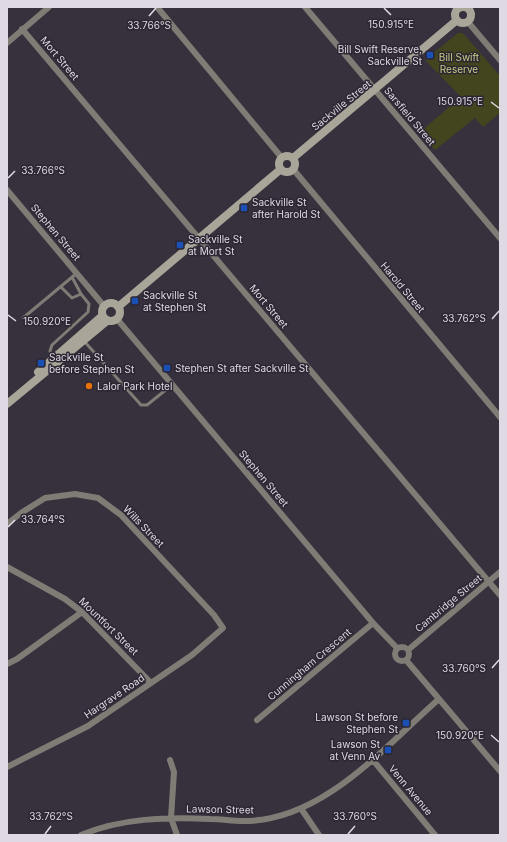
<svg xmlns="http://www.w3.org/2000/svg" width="507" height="842" viewBox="0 0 507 842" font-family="Inter,sans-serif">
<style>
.green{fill:#42451d}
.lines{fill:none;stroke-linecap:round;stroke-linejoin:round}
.lane{stroke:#7f7c75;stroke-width:3}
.street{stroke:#7f7c75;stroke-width:6}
.secondary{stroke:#a9a599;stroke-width:8}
.ticks{fill:none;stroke:#ded9e2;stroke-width:1.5}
.transit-dot{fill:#1a4fb4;stroke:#2d2633;stroke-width:1.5}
.food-dot{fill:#e8710a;stroke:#2d2633;stroke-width:1.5}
.labels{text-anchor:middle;stroke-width:3;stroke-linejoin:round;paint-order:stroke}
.poi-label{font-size:10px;fill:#ded9e2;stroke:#2d2633;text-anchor:start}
.park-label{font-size:10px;fill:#c6cd85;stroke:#2d2633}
.street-label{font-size:10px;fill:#ded9e2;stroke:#2d2633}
.ticks-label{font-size:10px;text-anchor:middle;fill:#ded9e2;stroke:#2d2633;stroke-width:3;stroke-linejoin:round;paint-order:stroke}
</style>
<rect width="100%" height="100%" fill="#37303d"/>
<!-- green -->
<path class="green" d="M458,33H463L500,76V113L483,127L475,118L435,150L420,132L461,97L425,60Z"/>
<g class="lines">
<!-- lane -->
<path class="lane" d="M61,287L72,298L81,294L72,277
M23,318L77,273
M84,341L141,405H147L172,385
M52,358L50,351L52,345L88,312L89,304L81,294"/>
<!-- street -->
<path class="street" d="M157,7L282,158
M305,7L500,238
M457,7L459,9
M468,22L500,60
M22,29L500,595
M7,43L49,7
M293,169L500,417
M7,190L104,306
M117,319L373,623L397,648
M7,524L21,513L45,498L75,494L98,498L121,515L214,615L223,628L192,655L88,726L7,767
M7,567L65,599L82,612L151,683
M395 654a7 7 0 1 1 14 0a7 7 0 1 1-14 0Z
M408,650L500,572
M406,660L500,771
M7,664L17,659L82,612
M257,720L373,623
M372,759L435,835
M170,760L174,772L171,818L177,835
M302,810L319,835
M81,835C121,818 167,817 210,819C221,819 232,821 243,821C322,822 384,747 439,699"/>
<!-- secondary -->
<path class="secondary" d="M455 15a8 8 0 1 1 16 0a8 8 0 1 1-16 0Z
M279 164a8 8 0 1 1 16 0a8 8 0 1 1-16 0Z
M293,158L457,20
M102 312a9 9 0 1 1 18 0a9 9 0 1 1-18 0Z
M118,307L281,169
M38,372L102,316
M7,404L107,321"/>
</g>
<!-- ticks -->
<path class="ticks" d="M384,8L391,15M149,16L156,8M491,102L499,108M8,178L15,171M8,315L16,321M492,319L499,311M8,527L15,520M492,668L499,660M491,735L499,742M45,834L51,826M348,834L355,826"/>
<!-- markers -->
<g class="transit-dot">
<rect x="426" y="51" width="8" height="8" rx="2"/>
<rect x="240" y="204" width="8" height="8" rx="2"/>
<rect x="176" y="241" width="8" height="8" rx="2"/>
<rect x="131" y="297" width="8" height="8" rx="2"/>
<rect x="37" y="359" width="8" height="8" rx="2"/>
<rect x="163" y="364" width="8" height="8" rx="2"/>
<rect x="402" y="719" width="8" height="8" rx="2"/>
<rect x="384" y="746" width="8" height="8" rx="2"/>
</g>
<circle class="food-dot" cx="89" cy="386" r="4"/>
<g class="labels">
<!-- poi labels -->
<g class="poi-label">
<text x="422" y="53" text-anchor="end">Bill Swift Reserve,<tspan x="422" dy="12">Sackville St</tspan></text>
<text x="252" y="206">Sackville St<tspan x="252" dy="12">after Harold St</tspan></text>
<text x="188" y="243">Sackville St<tspan x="188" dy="12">at Mort St</tspan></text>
<text x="143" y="299">Sackville St<tspan x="143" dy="12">at Stephen St</tspan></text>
<text x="49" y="361">Sackville St<tspan x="49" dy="12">before Stephen St</tspan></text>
<text x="175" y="372">Stephen St after Sackville St</text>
<text x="97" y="390">Lalor Park Hotel</text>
<text x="398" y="721" text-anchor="end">Lawson St before<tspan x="398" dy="12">Stephen St</tspan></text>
<text x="380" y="748" text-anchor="end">Lawson St<tspan x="380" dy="12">at Venn Av</tspan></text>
</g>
<!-- park labels -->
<g class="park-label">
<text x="459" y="61">Bill Swift<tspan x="459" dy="12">Reserve</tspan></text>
</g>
<!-- street labels -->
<g class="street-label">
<text transform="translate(60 58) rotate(50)" y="4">Mort Street</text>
<text transform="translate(341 105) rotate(-39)" y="4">Sackville Street</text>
<text transform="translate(410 116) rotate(50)" y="4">Sarsfield Street</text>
<text transform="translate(56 232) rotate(50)" y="4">Stephen Street</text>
<text transform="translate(403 287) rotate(50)" y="4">Harold Street</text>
<text transform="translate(269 306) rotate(50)" y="4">Mort Street</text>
<text transform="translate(264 478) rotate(50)" y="4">Stephen Street</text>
<text transform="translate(144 526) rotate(46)" y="4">Wills Street</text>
<text transform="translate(448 603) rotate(-40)" y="4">Cambridge Street</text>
<text transform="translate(109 626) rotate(44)" y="4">Mountfort Street</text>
<text transform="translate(309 664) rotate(-40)" y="4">Cunningham Crescent</text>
<text transform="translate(114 696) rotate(-34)" y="4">Hargrave Road</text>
<text transform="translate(411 790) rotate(50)" y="4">Venn Avenue</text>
<text transform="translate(220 809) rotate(1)" y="4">Lawson Street</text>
</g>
</g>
<g class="ticks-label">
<text x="391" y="28">150.915°E</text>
<text x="149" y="29">33.766°S</text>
<text x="460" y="105">150.915°E</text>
<text x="43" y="174">33.766°S</text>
<text x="464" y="322">33.762°S</text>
<text x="47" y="325">150.920°E</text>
<text x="43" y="523">33.764°S</text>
<text x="464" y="672">33.760°S</text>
<text x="460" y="739">150.920°E</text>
<text x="51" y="820">33.762°S</text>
<text x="355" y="820">33.760°S</text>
</g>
<!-- border -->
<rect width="507" height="842" fill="none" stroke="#ded9e2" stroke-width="16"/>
</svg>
